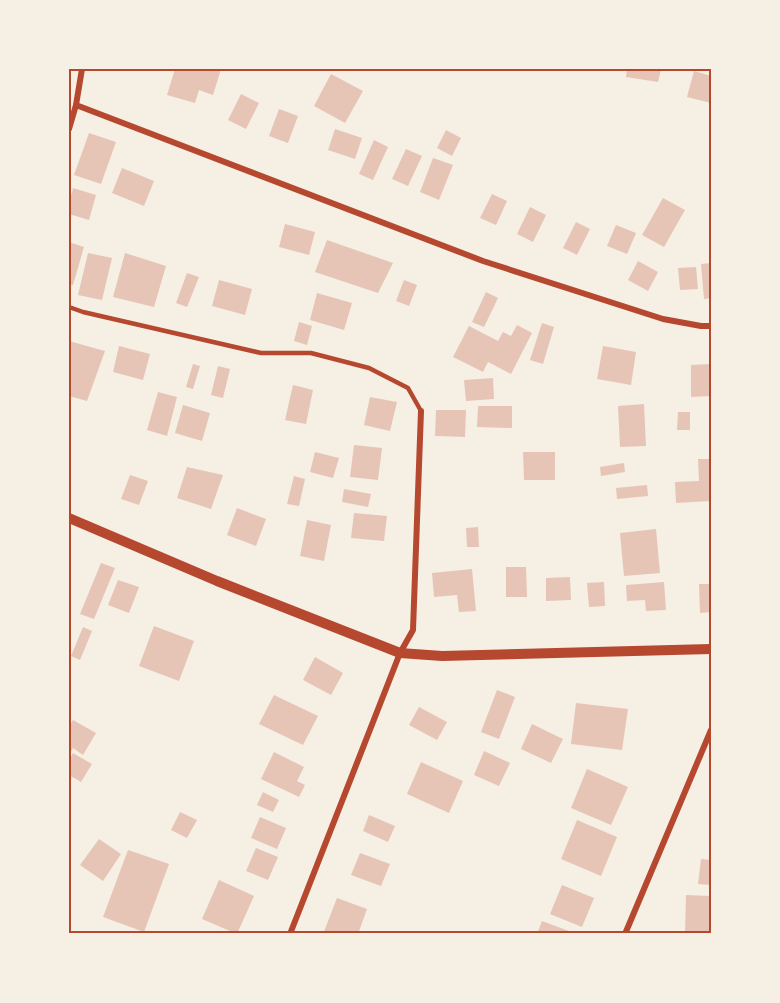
<svg xmlns="http://www.w3.org/2000/svg" width="780" height="1003" viewBox="0 0 780 1003" font-family="Arial,sans-serif">
<style>
.building{fill:#e6c5b7}
.lines{fill:none;stroke-linecap:round;stroke-linejoin:round}
.service{stroke:#b5482f;stroke-width:4.5}
.minor{stroke:#b5482f;stroke-width:6}
.tertiary{stroke:#b5482f;stroke-width:10}
.neatline{fill:none;stroke:#b5482f;stroke-width:2}
</style>
<rect width="100%" height="100%" fill="#f6efe4"/>
<!-- building -->
<path class="building" d="M175,69H221L213,95L199,90L195,103L167,95Z
M627,69H661L658,82L626,77Z
M694,71L711,76V103L687,97Z
M331,74L363,91L345,123L314,106Z
M241,94L259,103L246,129L228,120Z
M279,109L298,116L288,143L269,136Z
M335,129L362,138L355,159L328,150Z
M446,130L461,138L452,156L437,148Z
M89,133L116,142L101,184L74,175Z
M374,140L388,147L373,180L359,174Z
M406,149L422,156L408,186L392,179Z
M433,158L453,165L439,200L420,192Z
M122,168L154,181L144,206L112,193Z
M73,188L96,195L89,220L69,214V203Z
M492,194L507,201L496,225L480,218Z
M663,198L685,210L664,247L642,235Z
M530,207L546,215L533,242L517,234Z
M576,222L590,229L577,255L563,248Z
M285,224L315,232L309,255L279,247Z
M616,225L636,233L627,254L607,246Z
M327,240L393,263L378,293L315,272Z
M69,242L84,247L73,285L69,284Z
M88,253L112,258L102,300L78,295Z
M125,253L166,266L154,307L113,297Z
M638,261L658,272L648,291L628,280Z
M711,263V298L704,299L701,264Z
M696,267L698,289L680,290L678,268Z
M187,273L199,277L187,307L176,303Z
M219,280L252,289L245,315L212,306Z
M404,280L417,285L409,306L396,301Z
M486,292L498,298L484,327L472,322Z
M317,293L352,303L344,330L310,320Z
M299,322L312,326L307,345L294,341Z
M542,323L554,327L543,364L530,360Z
M517,325L532,333L511,374L488,362L483,372L453,357L469,326L498,341L503,332L511,336Z
M69,341L105,351L87,401L69,396Z
M119,346L150,354L143,380L113,372Z
M603,346L636,352L631,385L597,379Z
M193,364L200,366L193,389L186,387Z
M711,364V396L691,397V365Z
M218,366L230,369L223,398L211,395Z
M493,378L494,399L466,401L464,380Z
M293,385L313,390L306,424L285,420Z
M158,392L177,397L167,436L147,430Z
M370,397L397,402L390,431L364,425Z
M644,404L646,446L620,447L618,406Z
M183,405L210,413L202,441L175,433Z
M478,406H512V428L477,427Z
M436,410H466L465,437L435,436Z
M678,412H690V430H677Z
M354,445L382,448L378,480L350,477Z
M315,452L339,458L333,478L310,472Z
M523,452H555V480H524Z
M698,459H711V501L676,503L675,482L699,481Z
M624,463L625,472L601,476L600,467Z
M187,467L223,475L211,509L177,498Z
M130,475L148,481L139,505L121,499Z
M294,476L305,479L299,506L287,504Z
M647,485L648,496L617,499L616,488Z
M344,489L371,494L368,507L342,502Z
M237,508L266,519L256,546L227,535Z
M354,513L387,516L384,541L351,538Z
M307,520L331,525L324,561L300,556Z
M478,527L479,547H467L466,528Z
M656,529L660,573L624,576L620,533Z
M101,563L115,568L94,619L80,614Z
M506,567H526L527,597H506Z
M472,569L476,611L459,612L457,595L434,597L432,573Z
M570,577L571,600L546,601V578Z
M118,580L139,587L129,613L108,605Z
M604,582L605,606L589,607L587,583Z
M664,582L666,610L646,611L645,600L627,601L626,585Z
M699,584H711V612L700,613Z
M154,626L194,641L179,681L139,666Z
M83,627L92,631L80,660L71,656Z
M315,657L343,673L331,695L303,680Z
M497,690L515,697L499,739L481,732Z
M274,695L318,716L303,745L259,724Z
M576,703L628,709L622,750L571,744Z
M419,707L447,722L437,740L409,725Z
M73,720L96,733L83,755L73,748L69,755V726Z
M532,724L563,739L551,763L521,749Z
M484,751L510,763L499,786L474,775Z
M274,752L304,767L297,781L305,785L299,797L261,779Z
M73,753L92,764L81,782L69,775V760Z
M421,762L463,781L449,813L407,794Z
M587,769L628,787L611,825L571,808Z
M263,792L279,800L273,812L257,805Z
M180,812L197,820L187,838L171,830Z
M369,815L395,826L388,842L363,831Z
M260,817L286,828L277,849L251,838Z
M577,820L617,837L601,876L561,859Z
M99,839L121,854L103,881L80,865Z
M256,848L278,857L268,880L246,871Z
M128,850L169,864L144,932L103,917Z
M360,853L390,864L381,886L351,875Z
M701,859L711,860V885L698,884Z
M219,880L254,896L237,934L202,919Z
M562,885L594,898L582,927L550,914Z
M686,895L711,896V934H685Z
M337,898L367,909L358,934H323Z
M542,921L577,934H537Z"/>
<g class="lines">
<!-- service -->
<path class="service" d="M69,307L83,312L261,353H311L369,368L408,388L421,411"/>
<!-- minor -->
<path class="minor" d="M76,105L483,261L663,319L701,326H711
M69,129L76,105L82,69
M290,934L400,653L413,630L421,411
M625,934L711,730"/>
<!-- tertiary -->
<path class="tertiary" d="M69,518L217,581L400,653L442,656L711,649"/>
</g>
<!-- border -->
<rect width="780" height="1003" fill="none" stroke="#f6efe4" stroke-width="141"/>
<rect x="70" y="70" width="640" height="862" class="neatline"/>
</svg>
